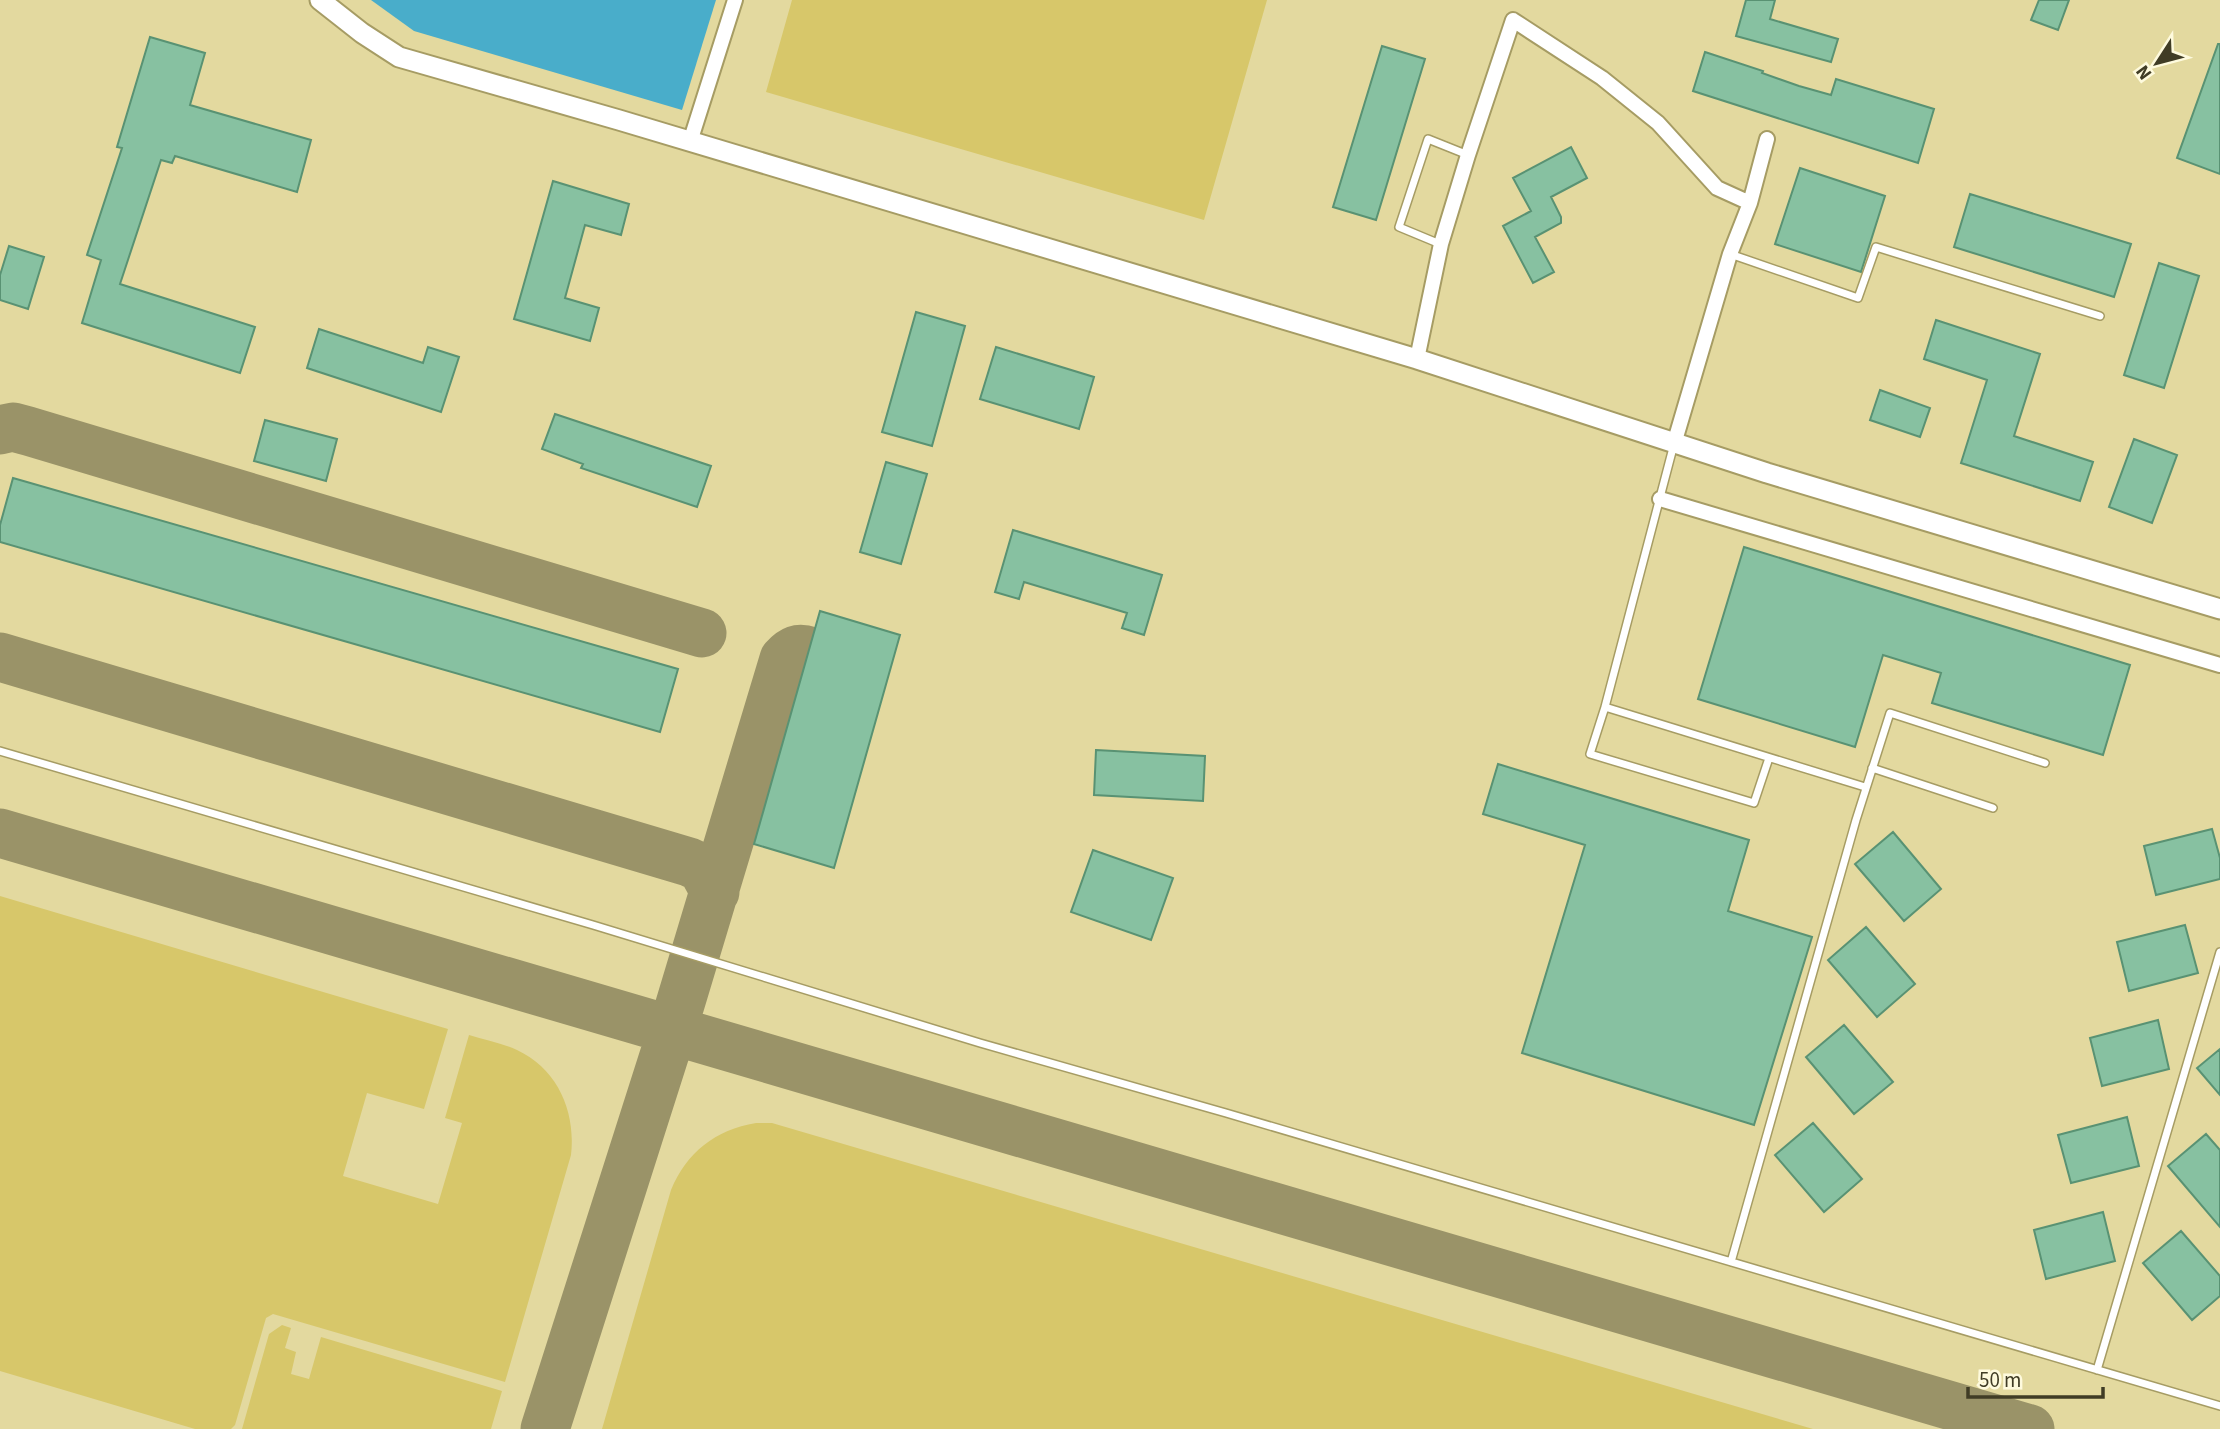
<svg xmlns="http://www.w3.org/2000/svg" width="2220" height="1429" viewBox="0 0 2220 1429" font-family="'Source Sans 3',sans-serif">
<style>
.green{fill:#d7c76a}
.water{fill:#49adca}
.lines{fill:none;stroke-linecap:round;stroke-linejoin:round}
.taxiway{stroke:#9a9368;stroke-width:49}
.building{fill:#87c1a1;stroke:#599273;stroke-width:2}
.service-casing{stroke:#a69c64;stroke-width:10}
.minor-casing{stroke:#a69c64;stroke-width:18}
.tertiary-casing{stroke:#a69c64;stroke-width:23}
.service{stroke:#fff;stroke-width:7}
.minor{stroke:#fff;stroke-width:14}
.tertiary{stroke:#fff;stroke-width:19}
</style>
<rect width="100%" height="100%" fill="#e3d99f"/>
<!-- green -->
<path class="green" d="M792,0H1267L1204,220L766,92Z
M0,896L448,1029L424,1109L367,1093L343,1176L438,1204L462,1123L445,1118L469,1035C485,1040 502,1043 517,1050C558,1069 576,1112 571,1155L505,1382L273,1314L266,1318L235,1425L231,1429H195L0,1371Z
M756,1123H772L1813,1429H602L671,1190C687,1152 715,1130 756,1123Z
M282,1325L291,1328L285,1348L296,1352L291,1374L309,1379L321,1337L502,1391L491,1429H242L269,1334Z"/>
<!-- water -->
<path class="water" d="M371,0H716L682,110L414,31Z"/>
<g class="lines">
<!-- taxiway -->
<path class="taxiway" d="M0,430L13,427L28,431L702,633
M0,657L689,862L702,868L715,892
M0,833L2030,1429
M545,1429L672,1031L784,659C792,650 798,647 810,651"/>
</g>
<!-- building -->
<path class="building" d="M1746,0H1775L1770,19L1838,39L1831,62L1736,36Z
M2039,0H2069L2058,30L2031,20Z
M150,37L205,53L190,105L311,140L297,192L175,156L172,163L161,160L120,284L255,327L240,373L82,323L101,260L87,255L122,148L117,147Z
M2218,44H2220V174L2177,158Z
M1382,46L1425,59L1376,220L1333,207Z
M1705,52L1763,71L1762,73L1799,86L1831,95L1836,79L1934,109L1918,163L1693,91Z
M1571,147L1587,178L1551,197L1561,217V223L1535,237L1554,272L1533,283L1503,226L1531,211L1513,178Z
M1800,168L1885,196L1861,272L1775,244Z
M553,181L629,204L621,235L585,225L565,298L599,308L590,341L514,319Z
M1970,194L2131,244L2114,297L1954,247Z
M9,246L44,257L28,309L0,300V275Z
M2159,263L2199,276L2164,388L2124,375Z
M916,312L965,326L932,446L882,432Z
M1936,320L2040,354L2014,436L2093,462L2080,501L1961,463L1987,380L1924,359Z
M319,329L423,363L428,347L459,357L441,412L307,368Z
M996,347L1094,377L1079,429L980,399Z
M1880,390L1930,408L1920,437L1870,420Z
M555,414L711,466L697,507L581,468L583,464L542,449Z
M265,420L337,439L326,481L254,461Z
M2134,439L2177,455L2152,523L2109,507Z
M886,462L927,474L901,564L860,552Z
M13,478L678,669L660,732L0,542V525Z
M1013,530L1162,575L1144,635L1122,628L1127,613L1024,582L1019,599L995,592Z
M1744,547L2130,665L2103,755L1932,703L1941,673L1883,655L1855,747L1698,699Z
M820,611L900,635L834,868L754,844Z
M1096,750L1205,756L1203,801L1094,795Z
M1498,764L1749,840L1728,911L1812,937L1754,1125L1522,1053L1585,845L1483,814Z
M2212,829L2220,858V879L2156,895L2144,846Z
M1893,832L1941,889L1904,921L1855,864Z
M1093,850L1173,878L1151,940L1071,912Z
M2185,925L2198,973L2129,991L2117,942Z
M1866,927L1915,984L1877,1017L1828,960Z
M2158,1020L2169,1069L2102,1086L2090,1038Z
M1844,1025L1893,1082L1854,1114L1806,1057Z
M2220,1049V1095L2197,1068Z
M2127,1117L2139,1166L2071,1183L2058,1135Z
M1813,1123L1862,1179L1824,1212L1775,1155Z
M2206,1134L2220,1150V1227L2168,1166Z
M2103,1212L2115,1261L2046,1279L2034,1230Z
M2181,1231L2220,1276V1296L2192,1320L2143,1263Z"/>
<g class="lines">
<defs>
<path id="service" d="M1440,244L1399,227L1428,139L1468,155
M1730,254L1858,298L1876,247L2100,316
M1674,444L1605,707L1865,787
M1605,707L1590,754L1754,803L1769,758
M0,751L593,925L980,1043L1226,1113L2220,1406
M1872,768L1993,808
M1731,1262L1856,820L1890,713L2045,763
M2097,1370L2220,952"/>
<path id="minor" d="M690,142L735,0
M1750,203L1767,139
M1417,359L1441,244L1468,155L1513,20L1602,78L1658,123L1717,188L1750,203L1730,254L1674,444
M1660,499L2220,665"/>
<path id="tertiary" d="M320,0L362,33L399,57L619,120L1417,359L1767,473L2220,609"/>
</defs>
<!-- service casing -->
<use href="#service" class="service-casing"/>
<!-- minor casing -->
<use href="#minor" class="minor-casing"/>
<!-- tertiary casing -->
<use href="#tertiary" class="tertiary-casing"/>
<!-- service -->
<use href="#service" class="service"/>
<!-- minor -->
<use href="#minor" class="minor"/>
<!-- tertiary -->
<use href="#tertiary" class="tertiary"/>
</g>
<!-- north arrow -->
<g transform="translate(2157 63) rotate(234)" stroke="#fefadd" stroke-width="5" paint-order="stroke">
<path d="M0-5L12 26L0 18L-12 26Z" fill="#403c25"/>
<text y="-10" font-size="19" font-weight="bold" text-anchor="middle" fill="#403c25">N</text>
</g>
<!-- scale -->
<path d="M1968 1387v10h135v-10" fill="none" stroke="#403c25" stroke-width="3.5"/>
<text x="1979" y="1387" font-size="21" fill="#403c25" stroke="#fefadd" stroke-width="5" paint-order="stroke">50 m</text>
</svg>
